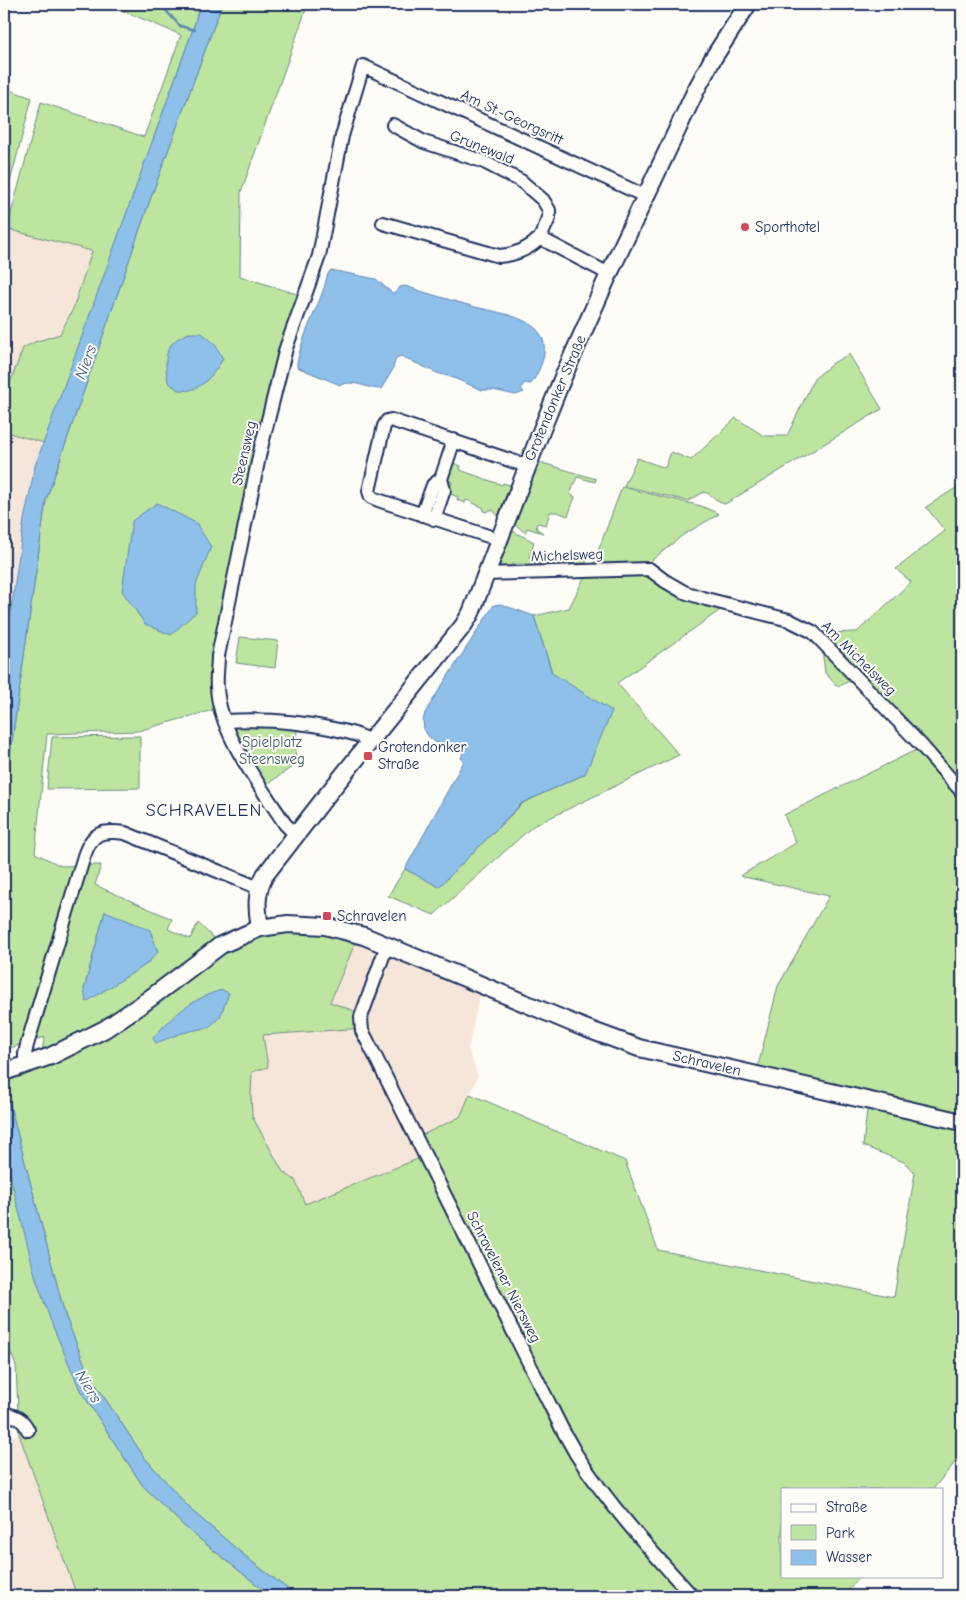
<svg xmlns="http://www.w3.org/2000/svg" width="966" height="1600" viewBox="0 0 966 1600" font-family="'Comic Neue',sans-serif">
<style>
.built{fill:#f5e6d9}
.green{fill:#bee5a0;stroke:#6c8a7f;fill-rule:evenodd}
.water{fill:#8ec0ea;stroke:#6086b2}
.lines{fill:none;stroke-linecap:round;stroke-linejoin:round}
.stream{stroke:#6086b2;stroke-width:2.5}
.minor-casing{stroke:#1b2f5e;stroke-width:16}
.major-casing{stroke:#1b2f5e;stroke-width:20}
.minor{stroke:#fdfcf7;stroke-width:12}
.major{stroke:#fdfcf7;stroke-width:16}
.poi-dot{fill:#d1495b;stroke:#fdfcf7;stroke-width:2}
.labels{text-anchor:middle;stroke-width:4;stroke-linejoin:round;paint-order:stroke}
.street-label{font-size:15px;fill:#1b2f5e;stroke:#fdfcf7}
.poi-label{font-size:15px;fill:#1b2f5e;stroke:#fdfcf7;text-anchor:start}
.park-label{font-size:15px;fill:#445c6e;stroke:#fdfcf7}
.water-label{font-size:16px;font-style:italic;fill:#3e5a88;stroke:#fdfcf7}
.quarter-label{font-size:18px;letter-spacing:1px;fill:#1b2f5e;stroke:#fdfcf7}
</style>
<rect width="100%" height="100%" fill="#fdfcf7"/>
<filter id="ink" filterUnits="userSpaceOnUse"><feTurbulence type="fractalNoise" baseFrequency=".02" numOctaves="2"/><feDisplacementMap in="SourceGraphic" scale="10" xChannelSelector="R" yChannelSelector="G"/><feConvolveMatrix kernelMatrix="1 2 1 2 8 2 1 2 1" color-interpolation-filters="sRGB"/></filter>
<g filter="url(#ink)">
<!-- built -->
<path class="built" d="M7,229L92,251L73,309L60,335L35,342L7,432L44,443L35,466L29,490L11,605H4V242Z
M359,934L482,984L468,1049L478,1076L460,1117L417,1138L425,1156L305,1204L295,1180L283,1172L252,1116L251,1094L252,1072L268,1067L262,1035L365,1015L330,1003Z
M19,1434L78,1596H4V1438Z"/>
<!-- green -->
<path class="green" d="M107,4H200L193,29L44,443L6,432L9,386L23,348L35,342L60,334L73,309L92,251L7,229L41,102L144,137L181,35Z
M222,4H308L241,192L240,276L303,296L218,656L220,708L138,731L47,734L35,853L61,866L101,865L95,885L172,919L168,929L190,939L198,923L221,945V952L257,936L283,931L359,934L330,1002L365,1015L364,1028L263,1035L268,1067L252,1072L251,1094L252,1116L283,1172L295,1180L305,1204L425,1156L416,1138L460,1117L470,1094L625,1161L658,1250L894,1297L915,1173L904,1162L863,1146L868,1101L756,1074L778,986L829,896L740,876L796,843L784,815L928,744L855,678L838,687L825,673L820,633L857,632L911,582L896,569L945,531L926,507L962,484V1454L933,1489H782V1576H860L844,1596H297L251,1561L192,1511L144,1457L88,1373L65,1315L4,1082V1079L41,1054L45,1037L10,1048L7,1055L4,1058V798L46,500L150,200ZM105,912L150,930L158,952L84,989Z
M4,88L32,98L4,205Z
M849,354L882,409L725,504C717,503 713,494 704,492L688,501L624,486L637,458L665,468L671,452L691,460L736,418L764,436H787L814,379L833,363Z
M536,461L596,479L595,482L577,477L570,494L575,497L568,516L557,512H550L546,525L538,523L536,525L537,529L543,533L527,528L525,533L514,523Z
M453,463L461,466L460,470L502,485L503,483L510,485L498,516L493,510H489L486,512L483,511L484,508L473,503V502L466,500L465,503L457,500L458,497L450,494L449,499L447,498L452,482L447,480Z
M622,487L701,506L719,514L683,535L646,565L661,584L726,606L617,683L679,755L533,826L434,915L388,896L405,869L439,886L523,803L585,774L534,616L569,608L587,572L595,565L594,562Z
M510,530L534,542L529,558L541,564H512L511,568H496Z
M571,551L588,557L586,563L568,564Z
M4,605H11L4,659Z
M240,637L278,641L275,668L236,663Z
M237,726L297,727L295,765L266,785L236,740L234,732Z
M140,736V788L47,789L52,737Z
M4,1152L13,1186L80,1390L143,1486L187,1529L271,1596H77L19,1434L16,1366L4,1336Z"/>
<!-- water -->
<path class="water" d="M200,4H222L150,200L46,500L4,798V659L24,520L35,466L193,29Z
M331,270L376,279L392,293H395L400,287L405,286C426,293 447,299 468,305C488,311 522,314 537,330C552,345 541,369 531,384L524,383L521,389L524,392L516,395L493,390H482L451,377L437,373L401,356L396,358L392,371L381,389C368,389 353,379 340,385L297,367V363C302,336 315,314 324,288C326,282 326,275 331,270Z
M189,333H202L215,344L223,359C216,370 205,387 190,390C187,391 182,390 178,390L168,382C164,358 163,343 189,333Z
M157,503L196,523L211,547L196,585V612L171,635L145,624L122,591L132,521Z
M500,604L534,616L552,673L612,711L585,774L522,803L439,887L405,869L464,761L461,758L463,753L461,750L435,742L428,736L424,729L423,721L425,713L439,690L494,605Z
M105,911L150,930L158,952L147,964L86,1002L84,989Z
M222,990L229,993L220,1017L209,1027L182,1033L156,1043L153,1038C173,1015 193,998 222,990Z
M4,1082L65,1315L88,1373L144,1457L192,1511L251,1561L297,1596H271L187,1529L143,1486L80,1390L53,1327L36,1279L4,1152Z"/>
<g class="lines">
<!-- stream -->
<path class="stream" d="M160,4L180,26L195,30"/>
<defs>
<path id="minor" d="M393,125L424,142L482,161L521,181L543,200L549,210V218L540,238L609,274
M383,223L499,256C514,255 529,249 540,238
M422,515L433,485L441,479L454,440
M434,519L444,490L441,479
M488,536L378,500L371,497L369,491L384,426L387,421L391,420L527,466
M486,574L649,569L665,581L684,592L706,599L789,620L813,632L921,745L962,792
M225,721C262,719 298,721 334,729C347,732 360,734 370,742
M296,835L285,824C260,785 219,734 217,687C216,677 218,666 218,656L260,452L286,348L319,256L342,136L363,66L647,197
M387,945L361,1017L362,1031L367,1040L549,1403C557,1420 566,1437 576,1454C608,1504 652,1552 692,1596
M25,1065V1054L27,1045L84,856C92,832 102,830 125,833L259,888
M4,1414C15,1415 23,1419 28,1430"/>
<path id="major" d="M260,928C257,910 255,893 265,875L327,795L463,626L471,613L542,429L563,377L609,274L696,90L712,60L748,4
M4,1072L51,1056L105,1029L145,1002L221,945L260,928L288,924L325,926L364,936L582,1027L639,1048L962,1122"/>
</defs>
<!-- minor casing -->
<use href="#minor" class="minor-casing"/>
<!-- major casing -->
<use href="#major" class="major-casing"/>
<!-- minor -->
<use href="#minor" class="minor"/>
<!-- major -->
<use href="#major" class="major"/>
</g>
</g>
<!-- markers -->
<g class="poi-dot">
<circle cx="745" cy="227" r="5"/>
<rect x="363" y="751" width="10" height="10" rx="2.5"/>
<rect x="322" y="911" width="10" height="10" rx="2.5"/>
</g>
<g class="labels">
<!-- street labels -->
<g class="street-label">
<text transform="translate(512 117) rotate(25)" y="5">Am St.-Georgsritt</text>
<text transform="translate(482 147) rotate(22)" y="5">Grunewald</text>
<text transform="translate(555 398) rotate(-67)" y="5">Grotendonker Straße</text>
<text transform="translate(244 453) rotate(-77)" y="5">Steensweg</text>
<text transform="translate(567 555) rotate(-2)" y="5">Michelsweg</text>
<text transform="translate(859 658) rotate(45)" y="5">Am Michelsweg</text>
<text transform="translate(707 1063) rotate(13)" y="5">Schravelen</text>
<text transform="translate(504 1277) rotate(63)" y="5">Schravelener Niersweg</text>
</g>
<!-- poi labels -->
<g class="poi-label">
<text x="755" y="232">Sporthotel</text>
<text x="378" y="752">Grotendonker<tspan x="378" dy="17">Straße</tspan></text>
<text x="337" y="921">Schravelen</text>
</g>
<!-- park labels -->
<g class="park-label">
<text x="272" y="747">Spielplatz<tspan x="272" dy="17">Steensweg</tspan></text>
</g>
<!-- water labels -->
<g class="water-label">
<text transform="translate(85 362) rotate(-70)" y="6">Niers</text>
<text transform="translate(89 1386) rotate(59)" y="6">Niers</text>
</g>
<!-- quarter labels -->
<g class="quarter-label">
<text x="204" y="816">SCHRAVELEN</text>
</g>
</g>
<!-- margin -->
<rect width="966" height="1600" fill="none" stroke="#fdfcf7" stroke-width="20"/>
<rect x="10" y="10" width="946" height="1580" fill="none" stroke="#1b2f5e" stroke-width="2" filter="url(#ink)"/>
<!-- legend -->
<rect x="781" y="1488" width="162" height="90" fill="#fdfcf7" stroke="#a3aaba"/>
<rect x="791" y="1504" width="25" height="8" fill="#fdfcf7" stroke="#a3aaba"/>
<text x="826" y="1512" font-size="15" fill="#1b2f5e">Straße</text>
<rect x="791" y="1525" width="25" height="15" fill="#bee5a0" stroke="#a3aaba"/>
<text x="826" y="1538" font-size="15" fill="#1b2f5e">Park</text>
<rect x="791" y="1550" width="25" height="15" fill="#8ec0ea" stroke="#a3aaba"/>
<text x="826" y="1562" font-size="15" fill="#1b2f5e">Wasser</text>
</svg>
